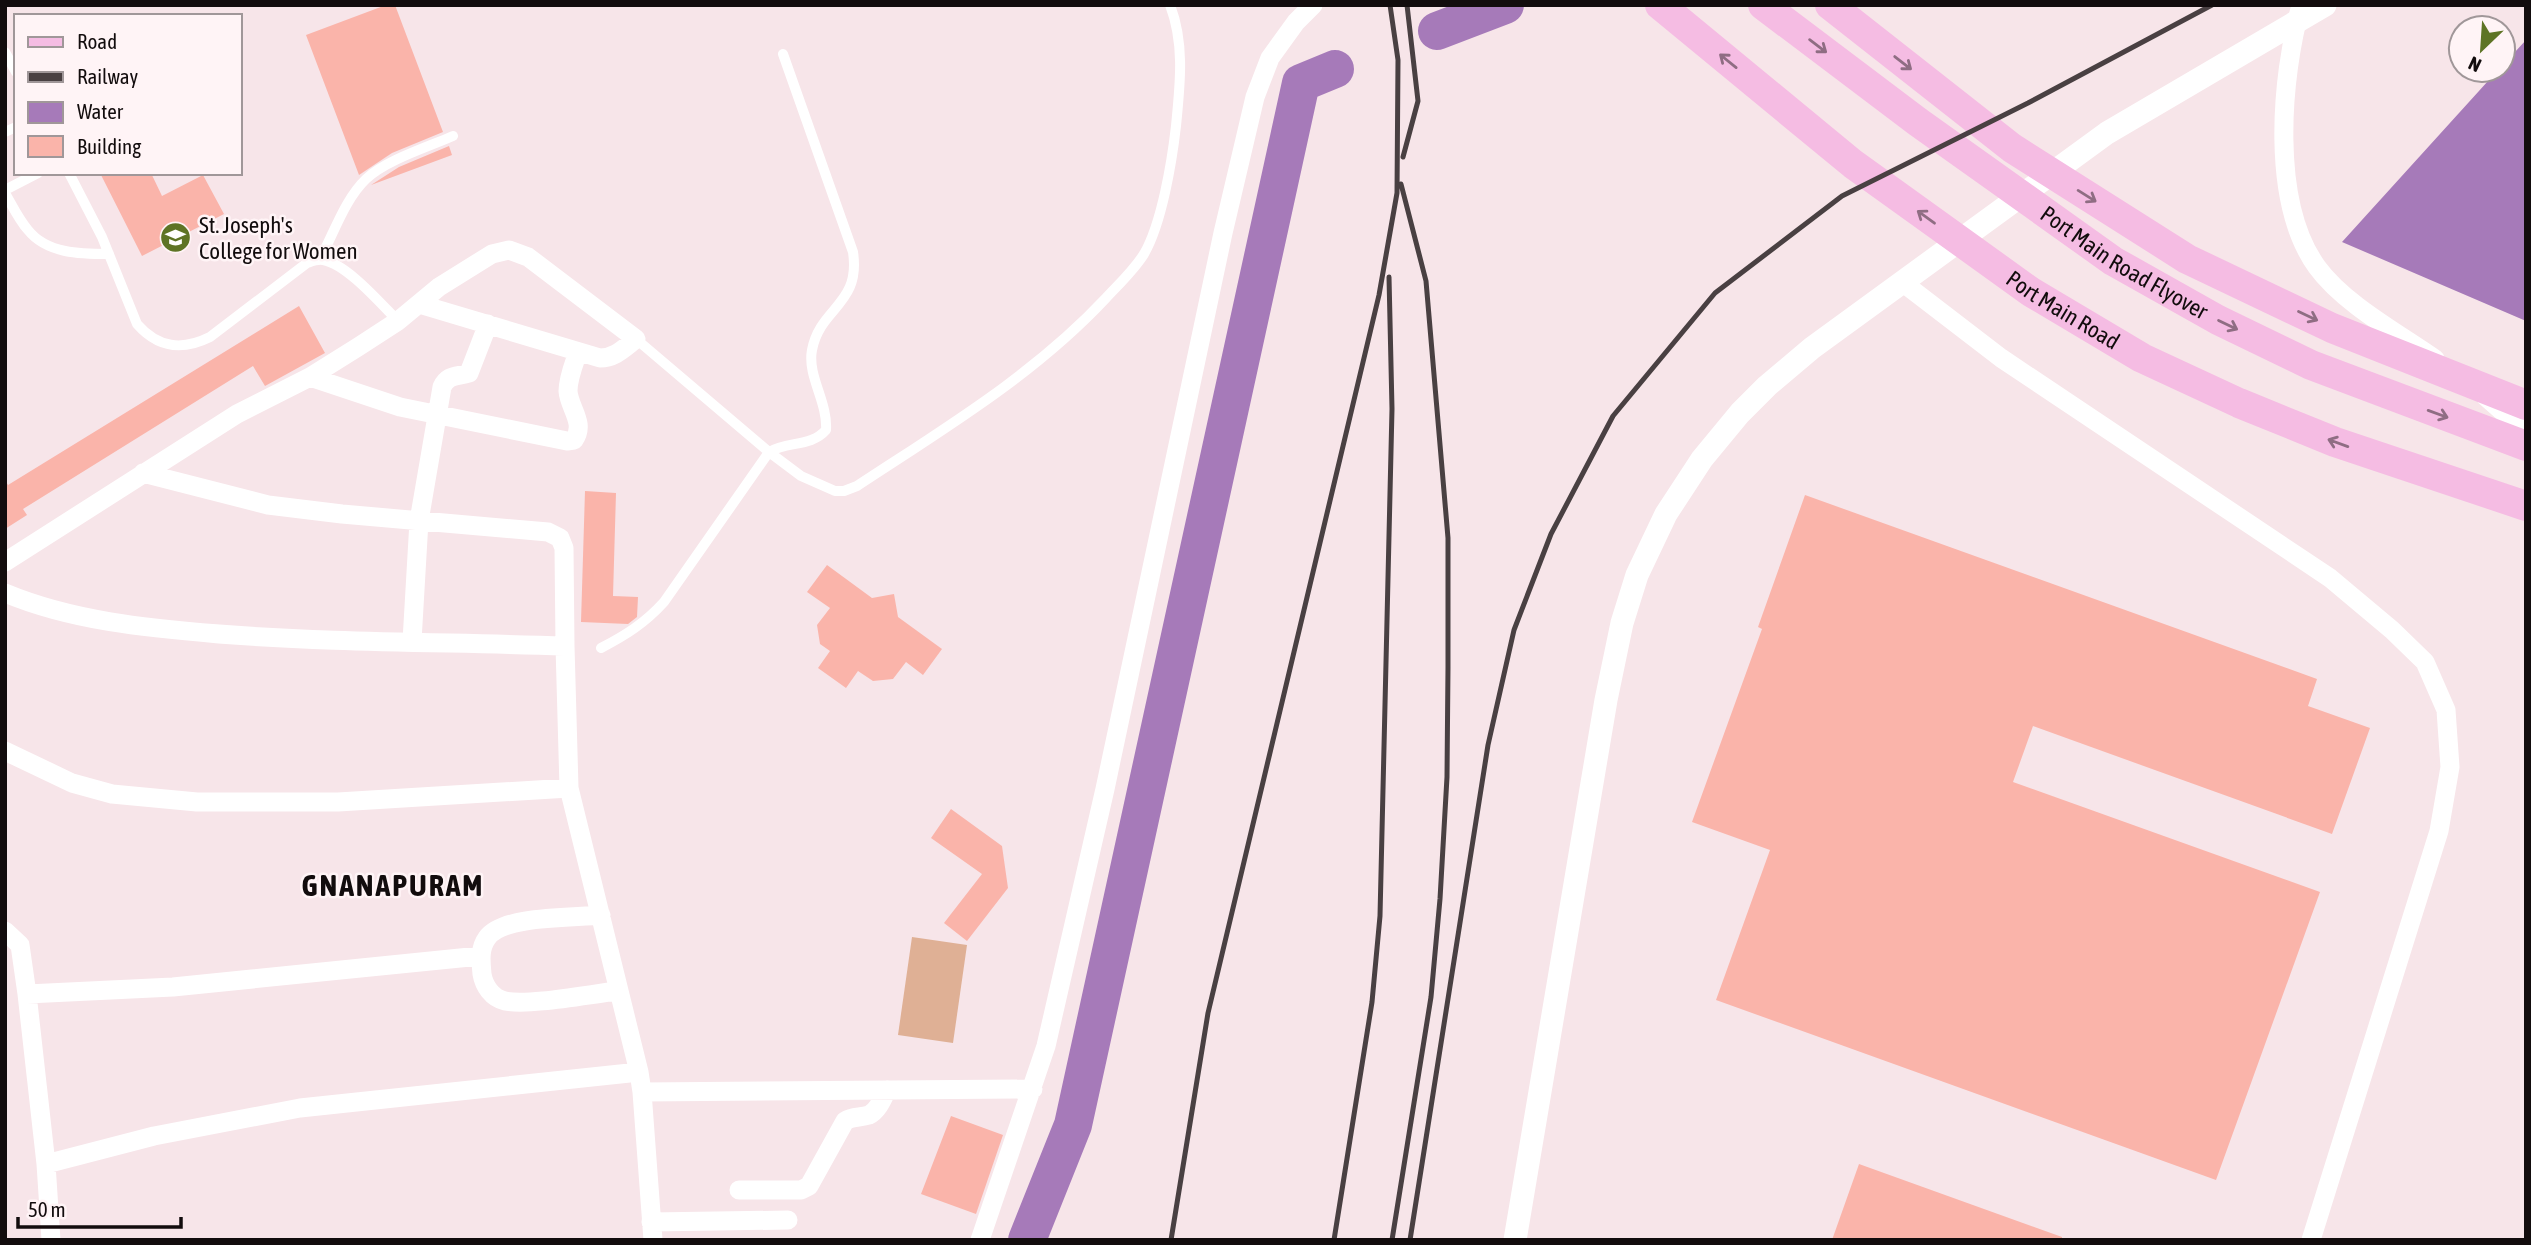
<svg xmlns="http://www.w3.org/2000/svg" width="2531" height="1245" viewBox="0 0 2531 1245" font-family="'Asap Condensed',sans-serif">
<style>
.green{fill:#dfb095}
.water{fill:#a67ab9}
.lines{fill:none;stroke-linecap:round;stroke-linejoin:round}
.river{stroke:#a67ab9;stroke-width:38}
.building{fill:#fab4aa}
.service{stroke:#fff;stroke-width:10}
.minor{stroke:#fff;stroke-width:19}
.tertiary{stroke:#fff;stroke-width:23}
.primary{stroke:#f5bce3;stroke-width:30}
.rail{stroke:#494042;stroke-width:5}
.oneway{stroke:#8f6d83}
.labels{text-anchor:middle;stroke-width:5;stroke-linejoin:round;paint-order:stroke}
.poi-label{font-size:23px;fill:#120c0d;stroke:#fff4f6;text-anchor:start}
.street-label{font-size:23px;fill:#120c0d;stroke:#fff4f6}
.district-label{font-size:30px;font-weight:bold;letter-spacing:2px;fill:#120c0d;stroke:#fff4f6}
</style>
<rect width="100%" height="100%" fill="#f7e5e9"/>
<!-- green -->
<path class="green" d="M912,937L967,945L953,1043L898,1035Z"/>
<!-- water -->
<path class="water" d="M2526,40V321L2342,242L2498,70H2503V65Z"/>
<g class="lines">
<!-- river -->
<path class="river" d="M1437,31L1505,5
M1027,1240L1073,1125L1301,83L1335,69"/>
</g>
<!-- building -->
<path class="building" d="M386,5H395L443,132L392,153L359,175L306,35Z
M449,146L452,155L371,185L399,167Z
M100,173H151L162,196L203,175L224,214L142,256Z
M299,306L325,353L265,386L253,366L23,509L27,515L5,529V480L8,485Z
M585,491L616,493L613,596L638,597L637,617L628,624L581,622Z
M1805,495L2317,679L2308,706L2370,728L2332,834L2033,726L2013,782L2320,892L2216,1180L1716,1000L1770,850L1692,822L1762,629L1758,627Z
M827,565L872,598L894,594L898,617L942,649L923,675L906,662L893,679L873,681L858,671L846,688L818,668L830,651L820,644L817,625L830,608L807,592Z
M951,809L1002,846L1008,888L967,941L944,923L982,874L931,838Z
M951,1116L1003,1135L976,1214L921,1194Z
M1859,1164L2062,1237V1240H1832Z"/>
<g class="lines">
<!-- service -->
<path class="service" d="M5,52L16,72
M5,132L16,127
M69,173L102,237L137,324C158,348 182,351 210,337L307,263C313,261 318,259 323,260C347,264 381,304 398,321
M5,190L38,173
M5,193C12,205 19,220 28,230C47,254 81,254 109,254
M320,259C334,233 345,199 366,179C386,160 428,147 453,136
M636,339L769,452L801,476L835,491H844L857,486C945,428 1034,375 1106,298C1119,284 1134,270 1144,254C1162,223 1172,161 1176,126C1180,85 1185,44 1170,5
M601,648C626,635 645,623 664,602L769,452C788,441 811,447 826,430C828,402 807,376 812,350C820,307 861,305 853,252L783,54"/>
<!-- minor -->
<path class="minor" d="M2301,5C2281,78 2270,202 2317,267C2344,304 2398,333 2435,359
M1902,282L2001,358L2330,578L2392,630L2425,662L2446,710L2450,767L2439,831L2311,1240
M310,377L400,407L567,441L574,440C586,423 569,408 568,391C568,378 574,364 578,352
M2485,396L2526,432
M143,473L268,505L342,514L548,532L560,538L564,548L565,646
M5,562L237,414L310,377L358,347L398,321L439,287L492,254L509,250L528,257L636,339C624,348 615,358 600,358L419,304
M5,593C72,621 147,628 219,634C334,643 450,642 565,646L569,788
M412,641L419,521L442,387C448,374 457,377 469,373L488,324
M5,751L72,783L112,794L197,802H338L569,788L639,1072L642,1092L653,1240
M601,915C574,918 503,915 487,938C479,949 481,962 482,974C484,986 492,998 505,1001C529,1006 590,994 618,991
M5,931L20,945L27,994
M642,1092L1033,1089
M46,1164L154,1136L300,1108L639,1072
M739,1190H801L809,1186L845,1121C853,1116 860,1118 869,1115C878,1111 883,1098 887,1090
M651,1222L788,1220
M51,1240L46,1164L27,994L173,987L480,956
M980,1240L1046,1046L1105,789L1223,233L1255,97L1270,58L1296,22L1313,5"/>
<!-- tertiary -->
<path class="tertiary" d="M1515,1240L1606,700L1622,623L1637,575L1666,514L1702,459L1740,413L1767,386L1812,348L2107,133L2325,5"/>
<!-- primary -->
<g class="primary">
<path id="s1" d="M1660,5L1853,164L2031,292L2142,358L2239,403L2335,442L2526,506"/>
<path id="s2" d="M1763,5L1918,122L2113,261L2218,320L2311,365L2526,446"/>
<path d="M1830,5L2012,148L2187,259L2332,328L2526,405"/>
</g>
<!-- rail -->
<path class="rail" d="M1403,157L1418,101L1407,5
M1171,1240L1208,1013L1379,295L1397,193L1398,60L1390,5
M1334,1240L1372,1002L1380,916L1392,409L1389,277
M1392,1240L1431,997L1440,899L1447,777L1448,667V538L1426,281L1401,184
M1410,1240L1488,745L1514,630L1551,534L1613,416L1715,293L1842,196L2028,103L2212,5"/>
</g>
<!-- one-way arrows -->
<defs><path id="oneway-shaft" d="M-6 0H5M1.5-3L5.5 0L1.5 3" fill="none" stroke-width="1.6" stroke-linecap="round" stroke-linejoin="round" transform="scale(1.75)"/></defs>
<g class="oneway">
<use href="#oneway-shaft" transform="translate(1818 46) rotate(37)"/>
<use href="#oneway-shaft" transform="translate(1728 61) rotate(-141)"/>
<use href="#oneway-shaft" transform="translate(1903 63) rotate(38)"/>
<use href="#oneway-shaft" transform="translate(2087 196) rotate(32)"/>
<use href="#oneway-shaft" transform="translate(1926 217) rotate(-144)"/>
<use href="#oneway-shaft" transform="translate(2308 316) rotate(25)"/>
<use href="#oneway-shaft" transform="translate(2228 325) rotate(26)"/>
<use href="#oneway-shaft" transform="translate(2438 414) rotate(20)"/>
<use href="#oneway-shaft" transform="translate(2338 443) rotate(-160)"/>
</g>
<!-- icons -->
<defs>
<symbol id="university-disc" viewBox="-11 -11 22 22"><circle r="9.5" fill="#5e7425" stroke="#fff4f6"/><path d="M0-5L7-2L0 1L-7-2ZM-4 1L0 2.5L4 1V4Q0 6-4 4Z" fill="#fff"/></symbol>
</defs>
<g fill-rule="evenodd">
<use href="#university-disc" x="158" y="220" width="35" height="35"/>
</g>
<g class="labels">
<!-- poi labels -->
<g class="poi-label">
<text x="199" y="233">St. Joseph's<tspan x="199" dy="26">College for Women</tspan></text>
</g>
<!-- street labels -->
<g class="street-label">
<text dy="8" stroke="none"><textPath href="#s2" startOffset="444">Port Main Road Flyover</textPath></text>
<text dy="8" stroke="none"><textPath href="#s1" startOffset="506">Port Main Road</textPath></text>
</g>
<!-- district labels -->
<g class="district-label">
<text x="393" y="896">GNANAPURAM</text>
</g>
</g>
<!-- border -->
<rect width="2531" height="1245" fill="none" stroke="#120c0d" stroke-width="14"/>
<!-- legend -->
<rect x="14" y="14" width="228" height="161" fill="#fff4f6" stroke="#a09799" stroke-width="2"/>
<rect x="28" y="37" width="35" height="10" fill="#f5bce3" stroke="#a09799" stroke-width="2"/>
<text x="77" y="49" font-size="21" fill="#120c0d">Road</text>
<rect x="28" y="72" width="35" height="10" fill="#494042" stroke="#a09799" stroke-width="2"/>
<text x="77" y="84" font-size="21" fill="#120c0d">Railway</text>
<rect x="28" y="102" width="35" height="21" fill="#a67ab9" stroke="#a09799" stroke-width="2"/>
<text x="77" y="119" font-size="21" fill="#120c0d">Water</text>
<rect x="28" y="136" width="35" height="21" fill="#fab4aa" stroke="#a09799" stroke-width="2"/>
<text x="77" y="154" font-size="21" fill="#120c0d">Building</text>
<!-- north arrow -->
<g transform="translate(2482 49) rotate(205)"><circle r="33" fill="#fff4f6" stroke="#a09799" stroke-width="2"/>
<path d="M0-5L12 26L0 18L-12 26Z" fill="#5e7425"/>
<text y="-10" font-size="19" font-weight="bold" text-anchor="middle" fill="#120c0d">N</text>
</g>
<!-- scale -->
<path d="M18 1217v10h163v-10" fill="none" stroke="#120c0d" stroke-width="3.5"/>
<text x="28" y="1217" font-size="21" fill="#120c0d" stroke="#fff4f6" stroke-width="5" paint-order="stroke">50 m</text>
</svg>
